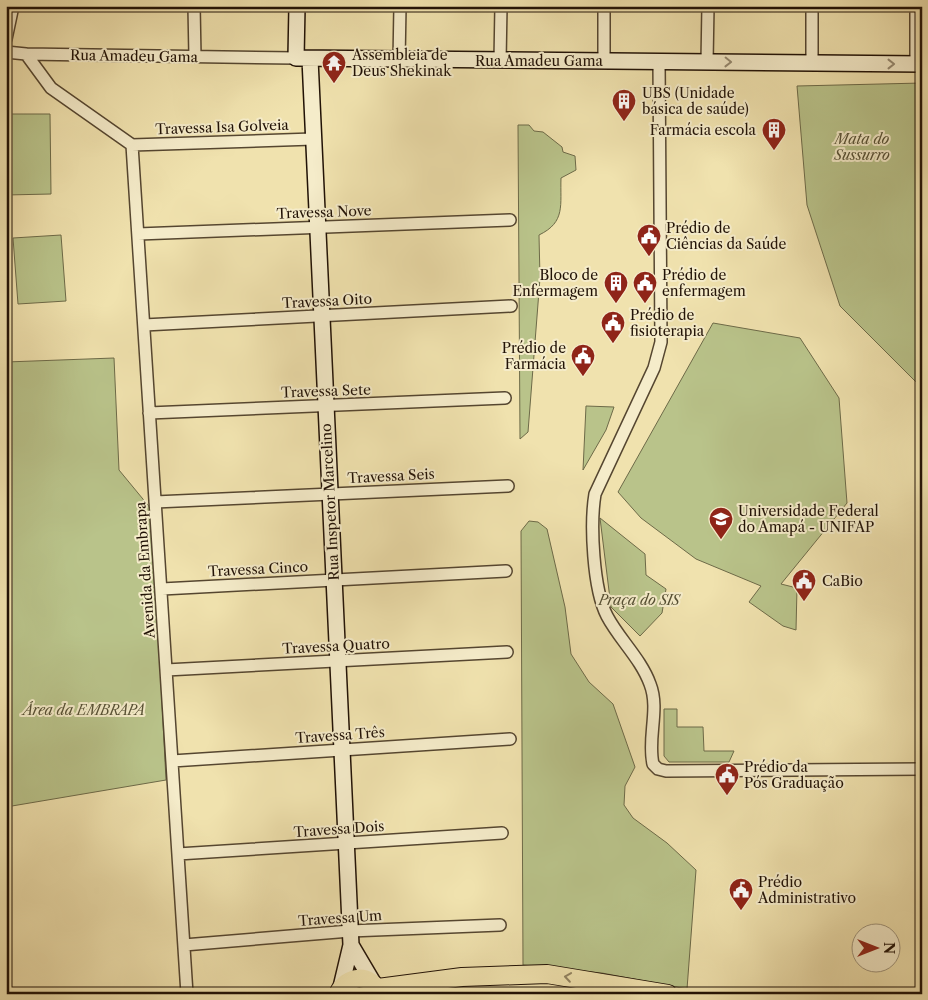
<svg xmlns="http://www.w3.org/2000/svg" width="928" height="1000" viewBox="0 0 928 1000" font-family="'Libre Caslon Text',serif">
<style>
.green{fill:#b9c38a;stroke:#6d6a48}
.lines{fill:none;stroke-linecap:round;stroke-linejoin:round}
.street-casing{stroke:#554630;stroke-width:14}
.secondary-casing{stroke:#211206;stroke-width:18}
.primary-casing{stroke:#211206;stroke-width:20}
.street{stroke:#f5ecca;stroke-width:11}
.secondary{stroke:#f5ecca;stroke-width:15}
.primary{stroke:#f0e2ae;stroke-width:18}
.oneway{stroke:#968a72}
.oneway2{stroke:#938462}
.labels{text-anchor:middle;stroke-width:4;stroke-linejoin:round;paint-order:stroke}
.poi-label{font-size:14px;fill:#211206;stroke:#f5ecca;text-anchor:start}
.street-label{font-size:14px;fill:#211206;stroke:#f5ecca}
.park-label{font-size:14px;font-style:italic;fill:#565034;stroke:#f5ecca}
</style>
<rect width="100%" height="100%" fill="#f0e2ae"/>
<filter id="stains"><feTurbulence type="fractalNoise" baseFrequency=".004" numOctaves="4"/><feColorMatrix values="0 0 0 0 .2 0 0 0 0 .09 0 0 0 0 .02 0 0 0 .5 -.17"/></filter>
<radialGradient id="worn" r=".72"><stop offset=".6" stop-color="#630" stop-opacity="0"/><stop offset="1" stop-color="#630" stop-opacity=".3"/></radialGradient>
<!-- green -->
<path class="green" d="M922,83V388L840,306L807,205L797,86Z
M6,114H50L51,194L6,195Z
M518,125H529L534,131L543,132L562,147L563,152L575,156L576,170L561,178C560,205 566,222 539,235L540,278L528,432L520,439Z
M61,235L66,301L18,304L13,238Z
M713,323L800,338L839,398L847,503L781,584L797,588L796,630L783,626L749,602L761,586L696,559L641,518L618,492Z
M114,358L119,470L152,510L166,780L6,807V362Z
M586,406L614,407L606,430L583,470Z
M600,518L645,554L646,575L666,589L662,613L640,636L611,607Z
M529,521L538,522L547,529L565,607L571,654L589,682L613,704L635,767L625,786L624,805L633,818L667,843L696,870L687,989L602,973L523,965L521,531Z
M664,709H677V727H703L704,751H734L729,762H669L664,756Z"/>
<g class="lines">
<defs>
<path id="street" d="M194,6L195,57
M604,6V62
M812,6V64
M6,39L13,6
M6,52L26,54L296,58
M26,54L51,88L132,145
M399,61L400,6
M500,61L501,6
M659,62L661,342L654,368L595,494C590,524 593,589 607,616C619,639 641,659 650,684C660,709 647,738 653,764L658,769L666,771L922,769
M707,62L708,6
M916,64V6
M132,145L187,994
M132,145L313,139
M138,234L510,220
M144,325L511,306
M149,413L505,398
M155,502L508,486
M162,589L506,571
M166,670L507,652
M172,761L510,739
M178,854L502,833
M184,945L350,931L500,925"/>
<path id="secondary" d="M297,6L296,58L922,64
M310,59L351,945L341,987
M351,945L374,984"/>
<path id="primary" d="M378,988L462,977L547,974L668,994
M338,994C347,974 371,973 380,994"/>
</defs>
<!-- street casing -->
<use href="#street" class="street-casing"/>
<!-- secondary casing -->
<use href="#secondary" class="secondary-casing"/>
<!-- primary casing -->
<use href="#primary" class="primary-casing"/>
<!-- street -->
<use href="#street" class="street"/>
<!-- secondary -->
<use href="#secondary" class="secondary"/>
<!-- primary -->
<use href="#primary" class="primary"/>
</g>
<!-- one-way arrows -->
<defs><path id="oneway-chevron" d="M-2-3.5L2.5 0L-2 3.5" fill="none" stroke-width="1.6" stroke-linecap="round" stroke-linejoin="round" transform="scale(1.25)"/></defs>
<g class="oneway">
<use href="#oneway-chevron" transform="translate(728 62) rotate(1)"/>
<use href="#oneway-chevron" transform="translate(891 64)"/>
</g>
<use class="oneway2" href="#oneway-chevron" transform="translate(568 977) rotate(-172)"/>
<!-- icons -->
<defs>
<symbol id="temple-pin" viewBox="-11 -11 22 30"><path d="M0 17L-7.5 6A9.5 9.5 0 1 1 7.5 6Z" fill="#8f2418" stroke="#f5ecca"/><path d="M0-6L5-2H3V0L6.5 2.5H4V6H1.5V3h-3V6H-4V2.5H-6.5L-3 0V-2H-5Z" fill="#fff"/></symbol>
<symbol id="building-pin" viewBox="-11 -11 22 30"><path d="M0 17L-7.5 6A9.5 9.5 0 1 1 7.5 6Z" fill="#8f2418" stroke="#f5ecca"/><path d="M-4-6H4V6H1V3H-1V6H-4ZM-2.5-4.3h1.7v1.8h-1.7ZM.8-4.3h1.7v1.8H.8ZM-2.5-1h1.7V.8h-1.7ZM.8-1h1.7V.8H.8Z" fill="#fff"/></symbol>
<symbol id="civic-pin" viewBox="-11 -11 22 30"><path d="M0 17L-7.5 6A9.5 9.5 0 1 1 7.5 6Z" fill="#8f2418" stroke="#f5ecca"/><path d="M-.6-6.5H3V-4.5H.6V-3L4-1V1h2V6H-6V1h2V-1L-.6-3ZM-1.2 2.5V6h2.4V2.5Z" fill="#fff"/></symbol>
<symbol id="university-pin" viewBox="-11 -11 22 30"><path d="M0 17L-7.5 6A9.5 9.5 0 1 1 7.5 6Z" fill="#8f2418" stroke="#f5ecca"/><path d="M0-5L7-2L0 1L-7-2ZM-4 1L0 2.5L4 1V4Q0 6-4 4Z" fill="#fff"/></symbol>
</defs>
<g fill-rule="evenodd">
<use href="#temple-pin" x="320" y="49" width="28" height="38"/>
<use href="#building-pin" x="610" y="87" width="28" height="38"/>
<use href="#building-pin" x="760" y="116" width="28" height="38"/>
<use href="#civic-pin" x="635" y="222" width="28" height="38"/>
<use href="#building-pin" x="602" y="269" width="28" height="38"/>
<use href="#civic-pin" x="631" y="269" width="28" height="38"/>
<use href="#civic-pin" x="599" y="309" width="28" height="38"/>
<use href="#civic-pin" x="569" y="342" width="28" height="38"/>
<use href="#university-pin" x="707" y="505" width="28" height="38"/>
<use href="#civic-pin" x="790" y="567" width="28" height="38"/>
<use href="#civic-pin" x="713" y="761" width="28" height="38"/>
<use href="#civic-pin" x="727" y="876" width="28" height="38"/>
</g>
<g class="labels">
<!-- poi labels -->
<g class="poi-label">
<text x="352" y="60">Assembleia de<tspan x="352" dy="16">Deus Shekinak</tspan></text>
<text x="642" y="98">UBS (Unidade<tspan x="642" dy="16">básica de saúde)</tspan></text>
<text x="756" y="135" text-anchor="end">Farmácia escola</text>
<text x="666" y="233">Prédio de<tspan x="666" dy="16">Ciências da Saúde</tspan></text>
<text x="598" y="280" text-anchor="end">Bloco de<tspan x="598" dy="16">Enfermagem</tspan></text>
<text x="662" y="280">Prédio de<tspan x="662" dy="16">enfermagem</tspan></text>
<text x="630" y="320">Prédio de<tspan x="630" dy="16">fisioterapia</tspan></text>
<text x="566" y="353" text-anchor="end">Prédio de<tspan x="566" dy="16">Farmácia</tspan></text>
<text x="738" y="516">Universidade Federal<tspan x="738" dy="16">do Amapá - UNIFAP</tspan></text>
<text x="822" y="586">CaBio</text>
<text x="744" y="772">Prédio da<tspan x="744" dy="16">Pós Graduação</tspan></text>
<text x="758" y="887">Prédio<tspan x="758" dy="16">Administrativo</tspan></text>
</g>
<!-- street labels -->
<g class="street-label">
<text transform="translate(134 56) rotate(1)" y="5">Rua Amadeu Gama</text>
<text x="539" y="66">Rua Amadeu Gama</text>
<text transform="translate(222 127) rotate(-2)" y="5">Travessa Isa Golveia</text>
<text transform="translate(324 212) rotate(-2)" y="5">Travessa Nove</text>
<text transform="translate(327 301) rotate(-3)" y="5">Travessa Oito</text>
<text transform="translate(326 391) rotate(-2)" y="5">Travessa Sete</text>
<text transform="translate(391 476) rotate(-3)" y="5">Travessa Seis</text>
<text transform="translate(330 502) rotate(-93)" y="5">Rua Inspetor Marcelino</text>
<text transform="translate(258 569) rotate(-3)" y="5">Travessa Cinco</text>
<text transform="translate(145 570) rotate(-94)" y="5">Avenida da Embrapa</text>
<text transform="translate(336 646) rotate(-3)" y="5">Travessa Quatro</text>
<text transform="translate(340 735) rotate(-4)" y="5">Travessa Três</text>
<text transform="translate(339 829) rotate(-4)" y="5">Travessa Dois</text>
<text transform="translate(340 918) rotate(-4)" y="5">Travessa Um</text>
</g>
<!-- park labels -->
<g class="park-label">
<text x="862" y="144">Mata do<tspan x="862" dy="16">Sussurro</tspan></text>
<text x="639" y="605">Praça do SIS</text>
<text x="84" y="715">Área da EMBRAPA</text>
</g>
</g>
<!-- margin -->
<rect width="928" height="1000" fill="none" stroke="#f0e2ae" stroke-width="25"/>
<rect x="8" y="8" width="913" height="985" fill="none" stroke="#211206" stroke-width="2.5"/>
<rect x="12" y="12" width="903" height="975" fill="none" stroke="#211206"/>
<!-- north arrow -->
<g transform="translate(876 948) rotate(90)"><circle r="24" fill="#f5ecca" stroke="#a0957c"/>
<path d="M0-4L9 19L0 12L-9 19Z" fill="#8f2418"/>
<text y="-8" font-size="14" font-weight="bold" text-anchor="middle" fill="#211206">N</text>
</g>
<rect width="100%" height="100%" filter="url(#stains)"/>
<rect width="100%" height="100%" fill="url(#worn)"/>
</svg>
